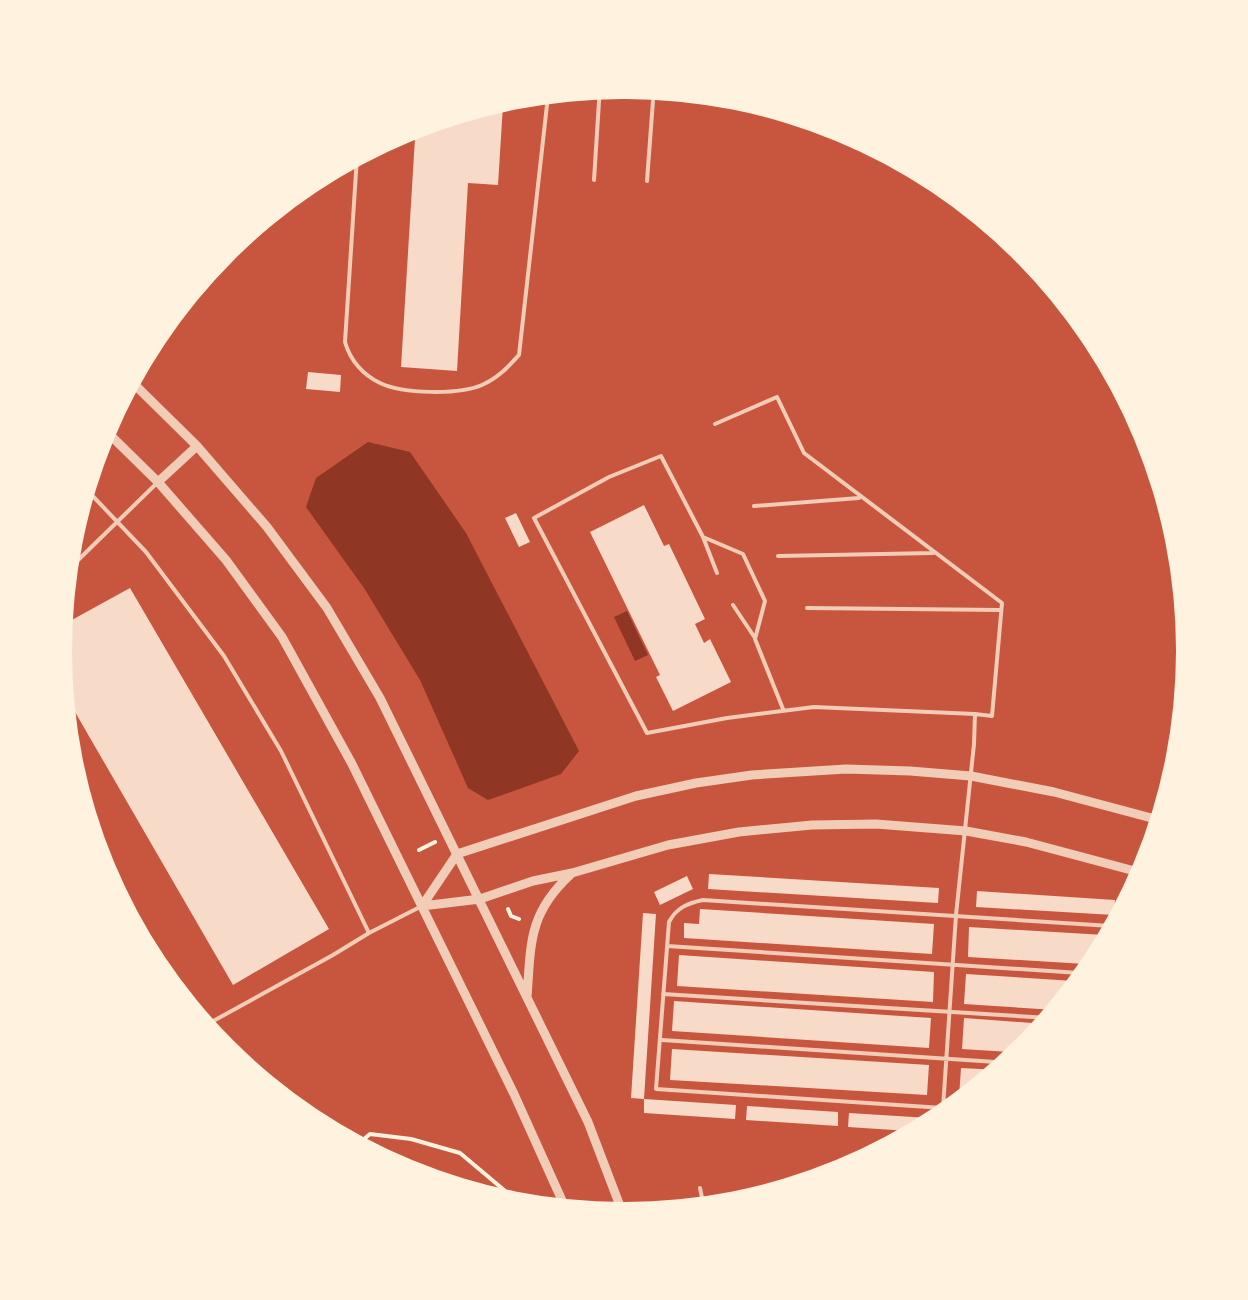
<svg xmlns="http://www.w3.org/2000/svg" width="1248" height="1300" viewBox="0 0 1248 1300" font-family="'Noto Sans',sans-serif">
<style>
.water{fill:#8f3625}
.building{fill:#f7dbc8}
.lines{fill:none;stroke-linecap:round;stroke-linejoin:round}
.path{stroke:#fff3e0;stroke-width:4}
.service{stroke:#f1ccb7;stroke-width:4}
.minor{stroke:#f1ccb7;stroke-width:9}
</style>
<rect width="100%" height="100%" fill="#c8553d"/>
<!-- water -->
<path class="water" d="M368,442L410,452L466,533L579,751L561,774L488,800L468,788L420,680L364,588L306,507L316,478Z
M627,611L648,655L635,661L614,617Z"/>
<!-- building -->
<path class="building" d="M503,105L498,185L468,183L457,371L401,367L416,122Z
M308,372L341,375L340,392L306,389Z
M644,505L664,546L669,544L705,619L695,624L704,643L710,639L731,682L673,711L656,677L660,675L590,532Z
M516,513L530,542L519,547L505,518Z
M130,588L329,929L233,985L64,693L55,649L59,627Z
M709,874L939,888L938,903L708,889Z
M687,876L693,889L660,905L654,892Z
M977,891L1115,900L1114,915L976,907Z
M700,909L934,924L932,954L684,938V923L699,924Z
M643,913L656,914L644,1099L631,1098Z
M969,927L1105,935L1085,964L968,957Z
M679,955L934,972L933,1002L677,986Z
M966,974L1074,981L1055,1010L964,1004Z
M674,1001L931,1018L929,1048L672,1031Z
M964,1018L1045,1024L1025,1053L962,1049Z
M672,1049L929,1065L927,1095L670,1080Z
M961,1068L1000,1070L959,1097Z
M644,1099L736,1105L735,1119L644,1113Z
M747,1106L838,1112V1126L746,1120Z
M849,1113L929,1118L909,1131L848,1127Z"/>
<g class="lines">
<!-- path -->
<path class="path" d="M419,850L435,842
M508,909L511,916L519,919
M358,1144L370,1134L411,1139L460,1153L504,1190L507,1196"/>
<!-- service -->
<path class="service" d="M357,157L345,342C350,360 363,375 380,383C403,394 459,395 482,385C498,378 507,368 519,355L548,96
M594,180L600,86
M647,181L654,87
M715,424L777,397L804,453L1002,603L992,716L975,714
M87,490L146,552L224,656L281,751L369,933
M754,506L859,498
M703,537L717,573
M778,556L933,553
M72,566L158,482
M733,605L755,638
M807,608L1001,610
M783,709L755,639L765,601L743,554L703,537L661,456L609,477L534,518L647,733L727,718L814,707L975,714L974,744L956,915L943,1108
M667,946L1080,973
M663,994L1049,1018
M203,1024L206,1025L333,955L369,933L418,908
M662,1040L1011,1063
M943,1108L656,1089L669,922C676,908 688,903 703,900L1111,926
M700,1188L703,1203"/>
<!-- minor -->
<path class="minor" d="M132,382L197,446L267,527L327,608L380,698L588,1122L625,1219
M102,427L158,482L226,560L282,637L352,764L514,1094L565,1207
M158,482L197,446
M422,906L457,854L636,796L696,783L752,775L846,769L910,771L971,776L1054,792L1159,820
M422,906L480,899L533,881L572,873L668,845L739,832L812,825L876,824L966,831L1026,842L1146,874
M527,997C531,944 528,914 570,875"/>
</g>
<!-- crop -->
<path d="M0 0H1248V1300H0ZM623 99H625A551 551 0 0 1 1176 650V651A551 551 0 0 1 625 1202H623A551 551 0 0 1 72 651V650A551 551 0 0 1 623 99Z" fill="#fff3e0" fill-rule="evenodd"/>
</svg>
